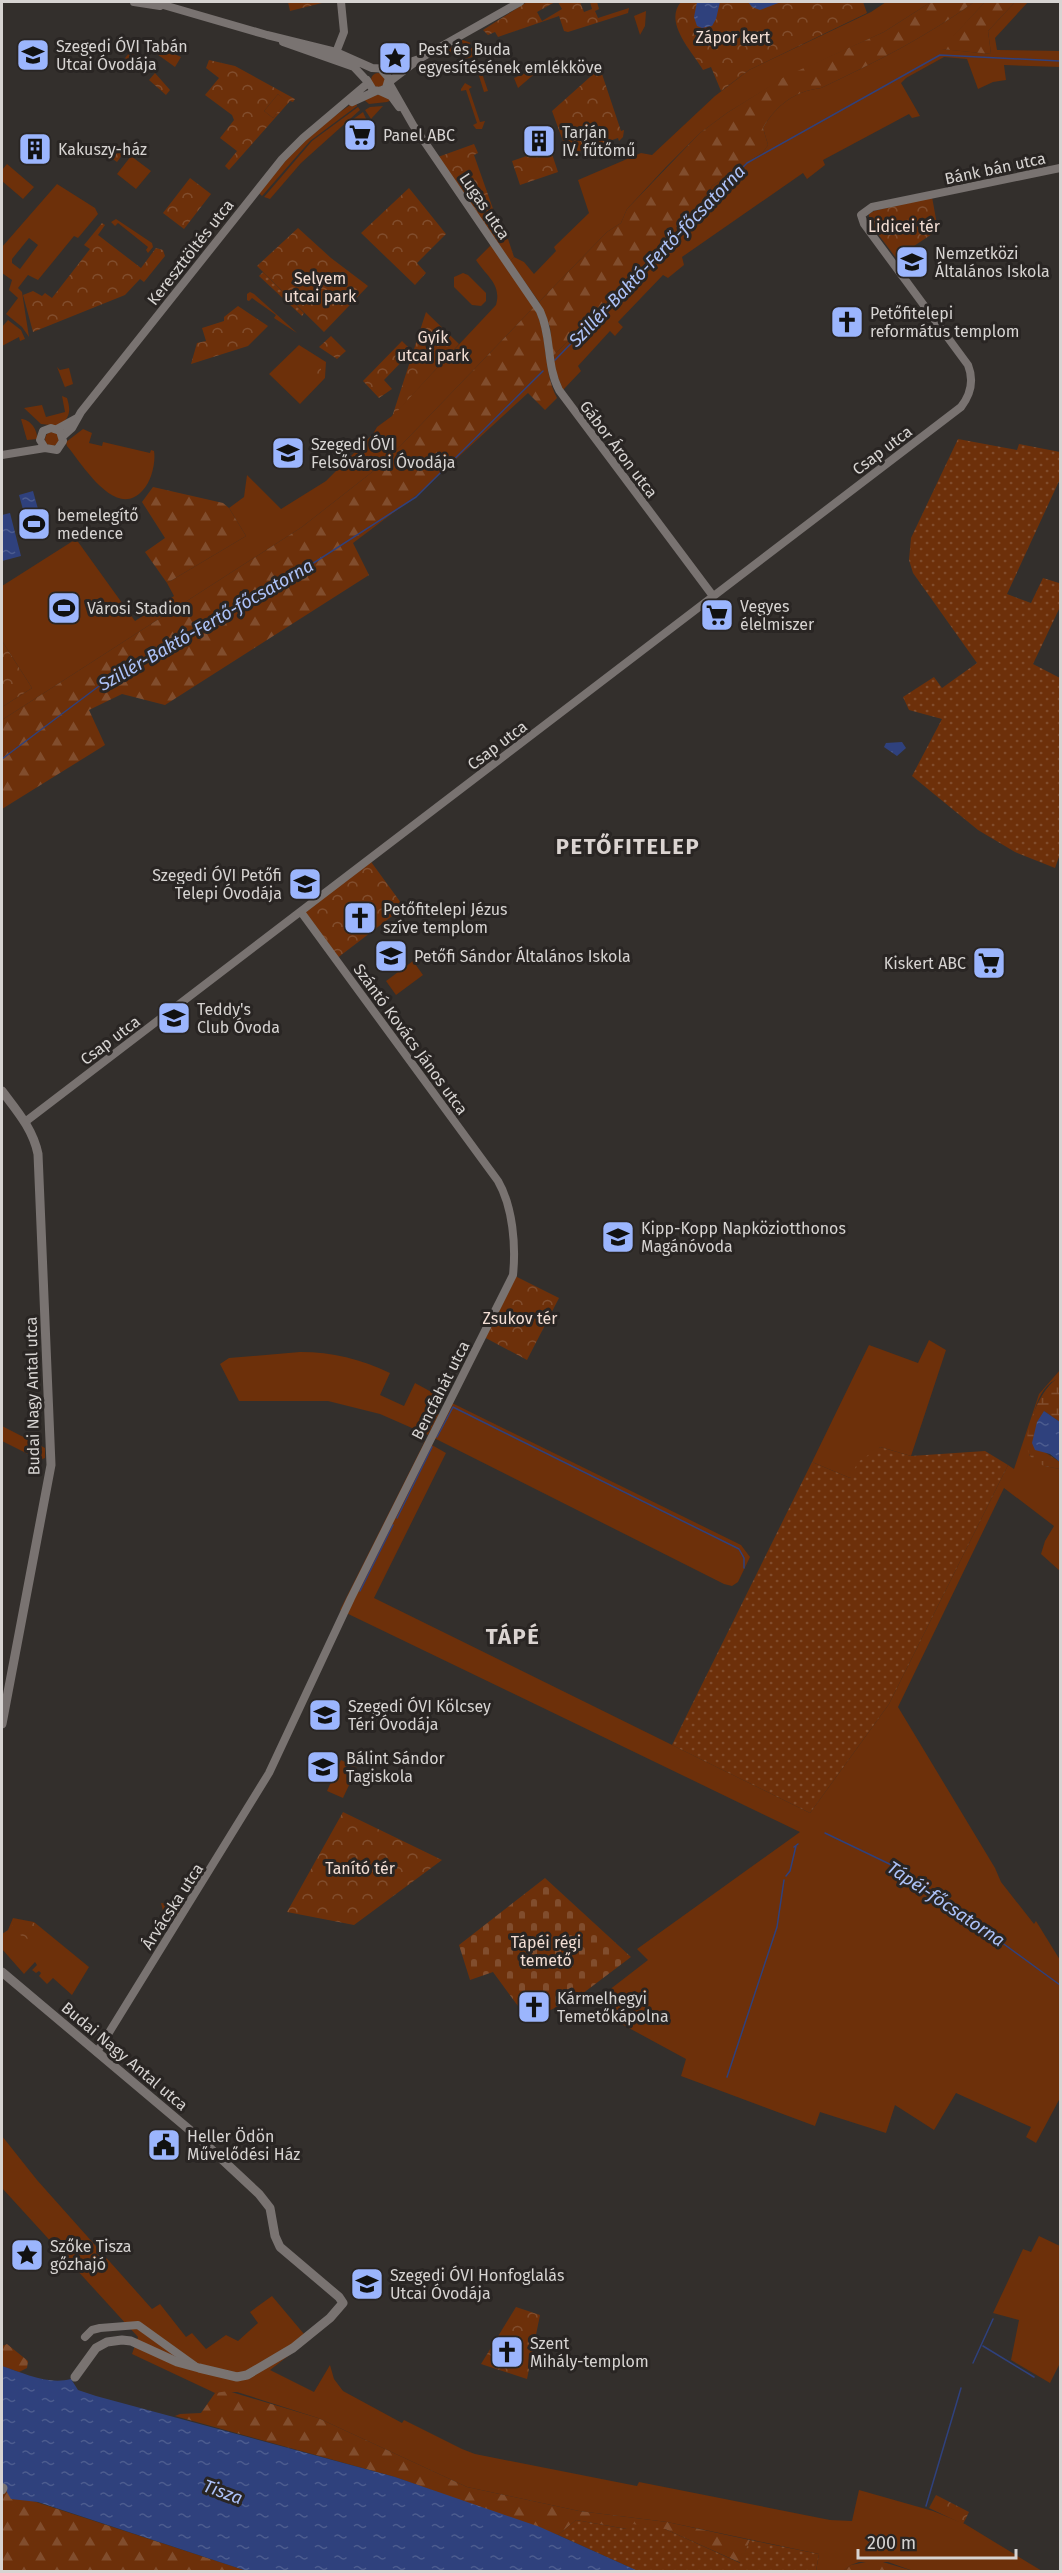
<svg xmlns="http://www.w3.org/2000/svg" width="1062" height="2573" viewBox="0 0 1062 2573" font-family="'Fira Sans',sans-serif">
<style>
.grass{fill:#6d300a;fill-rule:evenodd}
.forest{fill:url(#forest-firs)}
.wetland{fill:url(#wetland-marsh)}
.cemetery{fill:url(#cemetery-stones)}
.park{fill:url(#park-crowns);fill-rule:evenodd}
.garden{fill:url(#garden-dots)}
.water{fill:url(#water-ripples)}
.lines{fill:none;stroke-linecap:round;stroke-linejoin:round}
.stream{stroke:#2f417d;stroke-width:1.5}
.tertiary{stroke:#797371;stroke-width:8}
.secondary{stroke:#797371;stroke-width:9}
.labels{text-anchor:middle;stroke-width:6;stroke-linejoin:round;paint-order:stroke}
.park-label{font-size:16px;fill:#f3ded4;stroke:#292523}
.poi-label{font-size:16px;fill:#d7d4d2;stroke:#292523;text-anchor:start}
.street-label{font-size:16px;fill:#d7d4d2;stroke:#292523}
.water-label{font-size:18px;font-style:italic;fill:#adc2f8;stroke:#292523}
.district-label{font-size:22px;font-weight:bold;letter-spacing:1.5px;fill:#dbd4d1;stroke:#292523}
</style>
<defs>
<pattern id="forest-firs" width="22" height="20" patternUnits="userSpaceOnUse" patternTransform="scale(1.5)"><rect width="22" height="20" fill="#6d300a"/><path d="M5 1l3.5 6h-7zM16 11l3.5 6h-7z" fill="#814d2d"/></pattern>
<pattern id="wetland-marsh" width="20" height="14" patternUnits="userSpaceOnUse" patternTransform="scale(1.5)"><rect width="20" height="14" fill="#6d300a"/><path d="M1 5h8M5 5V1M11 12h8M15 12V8" fill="none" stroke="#814d2d"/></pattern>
<pattern id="cemetery-stones" width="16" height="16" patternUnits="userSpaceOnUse" patternTransform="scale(1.5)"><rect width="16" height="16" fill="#6d300a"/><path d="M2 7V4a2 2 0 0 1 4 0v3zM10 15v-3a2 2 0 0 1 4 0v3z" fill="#814d2d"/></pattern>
<pattern id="park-crowns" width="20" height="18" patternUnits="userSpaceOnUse" patternTransform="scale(1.5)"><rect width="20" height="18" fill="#6d300a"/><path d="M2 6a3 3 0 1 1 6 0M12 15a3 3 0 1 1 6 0" fill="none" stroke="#814d2d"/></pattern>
<pattern id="garden-dots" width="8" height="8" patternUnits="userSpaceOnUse" patternTransform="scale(1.5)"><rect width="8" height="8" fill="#6d300a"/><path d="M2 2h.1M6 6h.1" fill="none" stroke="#814d2d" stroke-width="1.8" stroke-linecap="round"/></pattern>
<pattern id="water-ripples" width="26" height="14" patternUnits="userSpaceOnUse" patternTransform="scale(1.5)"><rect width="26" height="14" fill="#2f417d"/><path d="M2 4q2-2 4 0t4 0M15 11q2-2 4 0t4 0" fill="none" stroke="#4c5c8f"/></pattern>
</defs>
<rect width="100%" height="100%" fill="#332f2c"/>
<!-- grass -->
<path class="grass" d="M886,2H931L884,32L784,78L727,113L700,133L666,167L627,209L621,223L607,232L539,302L510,261L514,257L524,262L534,274L556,251L554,247L589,213L578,180L641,153L652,155L715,96L749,70L871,12Z
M974,2H985L942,49L991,54L988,31L1015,2H1028L995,38L997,50L1060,51V67L1004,65L1006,80L993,82L978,89L967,59L944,57L906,78L901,83L920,116L912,118L909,114L823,160L825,165L807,179L803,173L682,257L684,265L668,278L663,275L618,322L623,327L615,336L610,331L578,366L581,371L563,390L554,368L553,356L650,259L699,205L712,186L763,152L768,145L763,128C776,105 795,91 821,88C874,63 928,36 974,2Z
M646,11L645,26L640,35L634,16Z
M463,40L471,43L449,56L446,50Z
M473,47L488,91L484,92L473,57L464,59L462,53Z
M130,52L144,63L139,69L125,58Z
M537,68L538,71L518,88L514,78Z
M371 80a7 7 0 1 1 14 0a7 7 0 1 1-14 0Z
M465,83L472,87L469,89L480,122L485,121L482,129H476L473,125L477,123L466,90L461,91V89Z
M278,94L287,101L273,118L264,111Z
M373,95H383L392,100L387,102L369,104L362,98Z
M356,101L357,106L310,141L262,196L258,192C287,157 317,126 356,101Z
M383,106L371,119L365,110L370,107Z
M358,107L360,110L301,163L270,199L264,197L312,141Z
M363,112L368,123L365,133L352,120Z
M131,156L151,171L136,189L117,174Z
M7,164L34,187L23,199L2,181V170Z
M57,184L95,208L98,214L78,238L74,236L38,280L28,275L18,288L22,292L29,337L22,327L6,314L18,298L9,290L12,280L2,273V247ZM29,238L38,245L20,269L12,263V259Z
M116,219L152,243L153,247L148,253L146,250L148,247L118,223L115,226L111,222Z
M491,245L534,307L385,462L302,527L2,720V707L32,688L2,641V586L76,539L135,621L174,596L167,583L246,536L229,508L244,497L247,475L281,509L326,481L373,434L377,427L392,416L496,305C502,284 486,276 476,260Z
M463,273L468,275L486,293V301L481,306L472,305L454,287V277Z
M8,320L21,330L25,339L20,341L19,337L2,346V327Z
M299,345L326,362L325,378L300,404L269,374Z
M57,367L60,370L69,368L73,384L65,387L66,390Z
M62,396L67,398C71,411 70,417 60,426L41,424L24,408L42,405L46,417L65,412Z
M21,419C30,419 38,430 37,439L27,440Z
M83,429L92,433L89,443L102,446L103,442L150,453L151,450L154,451C156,463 151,482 143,490C116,521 83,465 67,446L66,442Z
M45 439a7 7 0 1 1 14 0a7 7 0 1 1-14 0Z
M413,961L423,975L396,995L386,981Z
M929,1340L946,1350L911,1456L880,1447L850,1478L812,1462L869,1345L918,1363Z
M300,1352C333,1352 360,1359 390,1373L380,1395L404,1406L415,1383L437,1395L429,1409L439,1414L428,1435L380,1414L328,1401H239L220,1364L229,1358Z
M1060,1370V1378C1033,1386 1030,1431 1029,1455L1045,1466L1060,1469V1571L1041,1554L1045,1541L1054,1526L1004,1488L898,1707L995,1868L1001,1882L1034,1924L1036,1921L1060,1960V2098L1036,2143L1026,2137L1031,2127L956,2093L934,2130L895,2105L886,2133L820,2112L815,2126L681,2076L686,2059L605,2015L604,1994L648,1960L637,1949L800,1832L340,1610L425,1441L446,1453L374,1598L810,1813L889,1704L1008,1465L1014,1469L1039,1394Z
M452,1403L741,1545L750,1557L738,1582L732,1586L724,1584L434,1438Z
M2,1426L45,1448V1458L40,1460L2,1441Z
M341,1760L357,1768L343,1798L327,1791Z
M161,1903L184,1906L167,1927Z
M13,1918L34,1922L89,1967L72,1995L53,1978L47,1984L39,1976L41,1973L39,1971L36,1973L32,1970L37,1965L35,1962L24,1974L2,1949V1934L8,1930Z
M2,2136L37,2180L152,2309L160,2304L186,2337L192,2333L206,2349L226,2335L238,2341L258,2323L250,2312L272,2296L309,2340L270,2370L314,2392L330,2365L334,2379L343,2391L402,2423L404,2420L462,2449L475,2454L637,2486L639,2482L830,2520L852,2521L859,2490L933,2511L965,2524L1042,2571H913L888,2562H859L851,2565L843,2571H816L819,2554L667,2522L579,2511L467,2487L318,2418L237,2392L215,2393L132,2354L138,2337L2,2188Z
M1039,2236L1060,2246V2363L1050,2383L1011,2360L1019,2320L993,2313L1023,2249L1031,2252Z"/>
<!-- forest -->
<path class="forest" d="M931,2H974C928,36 874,63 821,88C795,91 776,105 763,128L768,145L763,152L712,186L699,205L650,259L553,356L550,327L539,302L607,232L621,223L627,209L700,133L727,113L784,77L884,32Z
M985,2H1015L988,31L991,54L941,49Z
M534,307C549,336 542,369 557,398L545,410L528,393L418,494L353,543L369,575L165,705L122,694L89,710L105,745L2,809V720L302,527L385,462Z
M153,487L223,503L229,508L246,536L167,583L145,552L165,538L142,502Z
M7,2344L28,2361L27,2368L19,2372L2,2366V2346Z
M228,2391L318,2418L467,2487L579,2511L667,2522L750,2540L741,2563L665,2529H627L576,2520L558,2535L395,2477L175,2416L180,2414L201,2413L215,2393Z
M2,2484L30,2500L247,2571H2Z
M876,2560L913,2571H843L851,2565Z"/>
<!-- wetland -->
<path class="wetland" d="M1060,1377V1422L1044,1411L1043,1451L1060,1462V1469C1050,1467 1037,1466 1031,1457C1018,1439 1041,1385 1060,1377Z"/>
<!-- cemetery -->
<path class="cemetery" d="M545,1878L631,1957L582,1994L529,2021L493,1972L470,1980L459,1945Z"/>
<!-- park -->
<path class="park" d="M288,2H326L290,11Z
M527,2H555L537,12L542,21L562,9L558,2H580L584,12L592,9L590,2H597L599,9L595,11L598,18L629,8L628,13L568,32L564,31L559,16L498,37L495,32L488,35L483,30Z
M681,2H863L867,13L749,70L721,91L711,67L703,70C693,52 663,23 681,2Z
M152,44L181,57L175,67L150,49Z
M209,60L235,66L295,99L293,102L290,101L229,170L225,166L237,151L220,138L234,120L232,115L205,95L219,78L206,68ZM278,94L286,101L273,118L264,111Z
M599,69L604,73L602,74L621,131L624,130L623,137L619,141L618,138L568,155L552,111Z
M155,73L170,90L166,95L149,80Z
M115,143L125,151L117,162L106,154Z
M474,144L478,153L474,155L504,240L508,239L514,257L510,261L438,157Z
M550,148L558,172L520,185L512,161Z
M190,178L211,194L184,229L163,213Z
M409,188L446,234L417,263L426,273L415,285L361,233Z
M932,197L938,230L896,258L869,222V214L874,211Z
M102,223L105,225L98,235L141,268L156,248L163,250L165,256L144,282L140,279L125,295L33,332L23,295L33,291L42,296L45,293L52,298L90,249L84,245Z
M298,228L331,258L368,286L324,332L257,266Z
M250,292L254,294L297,333L274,318L276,315L252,298L249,301L247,300V294Z
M238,306L268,326L248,346L191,364L197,343L206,341L202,328L224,321V317Z
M426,312L459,344L392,417Z
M331,336L346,351L337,359L319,347Z
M402,341L412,351L384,380L392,389L379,398L363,381Z
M314,360L321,368V372L313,380L304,371Z
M2,641L32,688L2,707Z
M369,859L404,907L336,959L301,912Z
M513,1275L559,1298L527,1360L482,1336Z
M343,1812L442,1860L354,1925L287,1912Z
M15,1920L34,1923L44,1933L31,1941L11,1930Z
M516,2307L540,2315L527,2379L481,2364Z
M936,2495L969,2512L963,2524L929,2508Z"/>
<!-- garden -->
<path class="garden" d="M263,272L304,313L302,316L259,276Z
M958,439L1017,450L1019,444L1060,452V479L1007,594L1031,603L1043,578L1059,583L1060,580V607L1033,664L1060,678V854L1055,868L1015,852L978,830L912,776L942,719L909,710L903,697L934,677L942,688L977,663L913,573L909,560L911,538Z
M880,1447L911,1456L985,1451L1008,1465L889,1704L810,1813L672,1745L812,1462L850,1478L858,1462Z
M576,2520L626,2529L633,2524L665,2529L740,2563L750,2540L819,2554L816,2571H638L558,2535Z"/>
<!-- water -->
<path class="water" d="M697,2H720L716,19L712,26L702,28L697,26L694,17Z
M748,2H781L760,10L752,7Z
M705,33L715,34V40L708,46L697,38Z
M33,491L38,509L24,513L19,495Z
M38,511L44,533L30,537L24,514Z
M10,513L21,556L2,561V515Z
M902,742L906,748L897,756L884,747L886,743Z
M1044,1411L1060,1422V1462L1050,1454L1035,1450L1032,1443L1037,1422Z
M2,2366C23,2373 48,2385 71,2379L78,2390L96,2396L395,2477L540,2527L638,2571H247L38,2502L11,2499L2,2484Z"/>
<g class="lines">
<!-- stream -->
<path class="stream" d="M555,360L747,163L940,55L1060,61
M2,759L103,683L270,591L416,497L543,371
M453,1407L739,1549L744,1558V1568
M437,1437L453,1407
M397,1518L432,1447
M360,1591L393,1525
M825,1833L904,1871L1060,1985
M794,1847L798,1844
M786,1876L790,1871L796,1846
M727,2077L777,1927L784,1880
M983,2346L1034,2377
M973,2363L993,2319
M926,2506L961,2388"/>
<!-- tertiary -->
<path class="tertiary" d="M134,2L160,6
M153,2L267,35L336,52L372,68L389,69L419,59
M283,42L354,67L367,81
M335,55L344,32L341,2
M367,80L373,90L380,91L386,88L389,78L381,69
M389,82L419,59L520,2
M389,83L413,125L540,311C552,337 546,365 559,390L713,596
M380,91L391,96L399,107
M352,102L376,91
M57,429L77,418
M63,436L72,428L81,412L282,159L303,138L368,83
M2,455L45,448L57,450L63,441L60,431L51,428L43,431L40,440L45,448
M25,1122L961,407C971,394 974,380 968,365L864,224L861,215L872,207L1060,168
M97,2052L269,1773L351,1598L513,1275C516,1246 513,1207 498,1181L301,912
M85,2337L92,2330L100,2328L138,2325L195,2366"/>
<!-- secondary -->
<path class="secondary" d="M2,1091C17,1111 33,1129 38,1154L51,1465L2,1724
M2,1972L198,2137L259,2194L270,2208L275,2236L280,2247L339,2297L343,2303L330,2318L293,2348L247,2375L237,2377L199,2368L177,2362L131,2341L122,2340L107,2342L96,2348L75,2377
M2,2490L3,2488"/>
</g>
<!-- icons -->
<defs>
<symbol id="school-square" viewBox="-11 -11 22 22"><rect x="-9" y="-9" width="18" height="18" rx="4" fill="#9bb5fd" stroke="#292523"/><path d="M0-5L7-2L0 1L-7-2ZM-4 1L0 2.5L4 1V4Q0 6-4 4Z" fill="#111"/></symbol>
<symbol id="sight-square" viewBox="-11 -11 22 22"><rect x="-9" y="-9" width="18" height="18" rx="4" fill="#9bb5fd" stroke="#292523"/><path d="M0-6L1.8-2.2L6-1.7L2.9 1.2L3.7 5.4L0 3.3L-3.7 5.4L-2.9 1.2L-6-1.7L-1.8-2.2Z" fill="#111"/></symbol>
<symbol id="supermarket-square" viewBox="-11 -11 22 22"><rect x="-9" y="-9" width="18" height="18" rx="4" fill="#9bb5fd" stroke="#292523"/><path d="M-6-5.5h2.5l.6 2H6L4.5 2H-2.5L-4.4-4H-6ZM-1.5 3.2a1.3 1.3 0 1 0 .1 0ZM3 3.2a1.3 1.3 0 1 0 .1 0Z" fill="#111"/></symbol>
<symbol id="building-square" viewBox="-11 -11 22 22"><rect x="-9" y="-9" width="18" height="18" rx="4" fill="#9bb5fd" stroke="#292523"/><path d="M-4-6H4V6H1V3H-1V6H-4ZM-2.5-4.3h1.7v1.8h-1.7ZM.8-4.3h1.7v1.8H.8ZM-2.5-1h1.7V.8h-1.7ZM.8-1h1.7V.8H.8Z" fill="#111"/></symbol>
<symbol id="church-square" viewBox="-11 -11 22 22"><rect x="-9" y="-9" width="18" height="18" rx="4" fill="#9bb5fd" stroke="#292523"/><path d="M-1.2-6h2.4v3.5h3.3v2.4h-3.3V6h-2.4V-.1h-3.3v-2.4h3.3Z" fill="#111"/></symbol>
<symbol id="stadium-square" viewBox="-11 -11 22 22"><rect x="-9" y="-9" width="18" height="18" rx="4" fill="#9bb5fd" stroke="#292523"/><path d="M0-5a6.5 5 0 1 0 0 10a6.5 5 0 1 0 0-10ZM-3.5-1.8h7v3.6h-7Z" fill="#111"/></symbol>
<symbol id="civic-square" viewBox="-11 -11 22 22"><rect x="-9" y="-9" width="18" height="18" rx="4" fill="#9bb5fd" stroke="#292523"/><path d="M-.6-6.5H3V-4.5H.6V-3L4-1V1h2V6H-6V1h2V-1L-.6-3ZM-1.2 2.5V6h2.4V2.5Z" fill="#111"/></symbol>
</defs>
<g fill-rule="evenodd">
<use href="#school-square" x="14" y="36" width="38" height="38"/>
<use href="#sight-square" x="376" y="39" width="38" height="38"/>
<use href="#supermarket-square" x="341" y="116" width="38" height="38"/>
<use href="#building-square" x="520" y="122" width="38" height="38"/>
<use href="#building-square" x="16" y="130" width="38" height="38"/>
<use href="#school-square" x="893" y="243" width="38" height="38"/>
<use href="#church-square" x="828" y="303" width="38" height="38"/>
<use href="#school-square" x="269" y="434" width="38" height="38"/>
<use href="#stadium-square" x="15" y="505" width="38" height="38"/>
<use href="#stadium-square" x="45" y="589" width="38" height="38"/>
<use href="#supermarket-square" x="698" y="596" width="38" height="38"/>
<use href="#school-square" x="286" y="865" width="38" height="38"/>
<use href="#church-square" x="341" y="899" width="38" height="38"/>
<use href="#school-square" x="372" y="937" width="38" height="38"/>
<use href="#supermarket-square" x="970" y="944" width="38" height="38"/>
<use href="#school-square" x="155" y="999" width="38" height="38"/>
<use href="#school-square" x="599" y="1218" width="38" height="38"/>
<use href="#school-square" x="306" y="1696" width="38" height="38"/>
<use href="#school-square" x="304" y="1748" width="38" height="38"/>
<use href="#church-square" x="515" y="1988" width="38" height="38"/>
<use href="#civic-square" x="145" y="2126" width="38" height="38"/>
<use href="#sight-square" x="8" y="2236" width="38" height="38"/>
<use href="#school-square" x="348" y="2265" width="38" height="38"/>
<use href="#church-square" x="488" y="2333" width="38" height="38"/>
</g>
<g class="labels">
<!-- park labels -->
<g class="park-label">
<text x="733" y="43">Zápor kert</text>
<text x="904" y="232">Lidicei tér</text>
<text x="320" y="284">Selyem<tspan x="320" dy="18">utcai park</tspan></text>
<text x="433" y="343">Gyík<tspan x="433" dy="18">utcai park</tspan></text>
<text x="520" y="1324">Zsukov tér</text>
<text x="360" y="1874">Tanító tér</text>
<text x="546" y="1948">Tápéi régi<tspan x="546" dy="18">temető</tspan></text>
</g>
<!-- poi labels -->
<g class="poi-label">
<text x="56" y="52">Szegedi ÓVI Tabán<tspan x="56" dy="18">Utcai Óvodája</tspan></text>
<text x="418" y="55">Pest és Buda<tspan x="418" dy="18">egyesítésének emlékköve</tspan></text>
<text x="562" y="138">Tarján<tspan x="562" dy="18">IV. fűtőmű</tspan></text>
<text x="383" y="141">Panel ABC</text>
<text x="58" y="155">Kakuszy-ház</text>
<text x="935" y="259">Nemzetközi<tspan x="935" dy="18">Általános Iskola</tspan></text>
<text x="870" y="319">Petőfitelepi<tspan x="870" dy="18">református templom</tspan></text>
<text x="311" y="450">Szegedi ÓVI<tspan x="311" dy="18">Felsővárosi Óvodája</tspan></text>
<text x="57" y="521">bemelegítő<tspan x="57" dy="18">medence</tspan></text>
<text x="740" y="612">Vegyes<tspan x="740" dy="18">élelmiszer</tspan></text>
<text x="87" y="614">Városi Stadion</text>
<text x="282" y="881" text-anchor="end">Szegedi ÓVI Petőfi<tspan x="282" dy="18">Telepi Óvodája</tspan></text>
<text x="383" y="915">Petőfitelepi Jézus<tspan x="383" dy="18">szíve templom</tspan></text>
<text x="414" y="962">Petőfi Sándor Általános Iskola</text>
<text x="966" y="969" text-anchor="end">Kiskert ABC</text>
<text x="197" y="1015">Teddy's<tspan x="197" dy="18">Club Óvoda</tspan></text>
<text x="641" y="1234">Kipp-Kopp Napköziotthonos<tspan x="641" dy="18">Magánóvoda</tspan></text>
<text x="348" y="1712">Szegedi ÓVI Kölcsey<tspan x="348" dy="18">Téri Óvodája</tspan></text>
<text x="346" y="1764">Bálint Sándor<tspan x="346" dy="18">Tagiskola</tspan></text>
<text x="557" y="2004">Kármelhegyi<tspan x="557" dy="18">Temetőkápolna</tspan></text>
<text x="187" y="2142">Heller Ödön<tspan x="187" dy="18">Művelődési Ház</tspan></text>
<text x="50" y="2252">Szőke Tisza<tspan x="50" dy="18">gőzhajó</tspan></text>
<text x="390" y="2281">Szegedi ÓVI Honfoglalás<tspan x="390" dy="18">Utcai Óvodája</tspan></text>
<text x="530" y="2349">Szent<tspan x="530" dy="18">Mihály-templom</tspan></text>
</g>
<!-- street labels -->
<g class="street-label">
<text transform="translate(995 168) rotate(-12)" y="6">Bánk bán utca</text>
<text transform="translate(485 206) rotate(56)" y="6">Lugas utca</text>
<text transform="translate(190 252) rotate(-52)" y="6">Kereszttöltés utca</text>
<text transform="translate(619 449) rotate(53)" y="6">Gábor Áron utca</text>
<text transform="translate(882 450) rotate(-37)" y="6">Csap utca</text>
<text transform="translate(497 745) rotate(-37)" y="6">Csap utca</text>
<text transform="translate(411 1039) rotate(54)" y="6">Szántó Kovács János utca</text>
<text transform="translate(110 1040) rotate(-37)" y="6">Csap utca</text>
<text transform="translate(440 1390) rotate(-63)" y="6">Bencfahát utca</text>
<text transform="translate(32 1396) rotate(-91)" y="6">Budai Nagy Antal utca</text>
<text transform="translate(172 1906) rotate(-57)" y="6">Árvácska utca</text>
<text transform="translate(125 2056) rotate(40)" y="6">Budai Nagy Antal utca</text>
</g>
<!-- water labels -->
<g class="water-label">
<text transform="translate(657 256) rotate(-46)" y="6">Szillér-Baktó-Fertő-főcsatorna</text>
<text transform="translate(206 625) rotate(-30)" y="6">Szillér-Baktó-Fertő-főcsatorna</text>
<text transform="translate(946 1904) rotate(34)" y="6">Tápéi-főcsatorna</text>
<text transform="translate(223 2492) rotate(20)" y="6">Tisza</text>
</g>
<!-- district labels -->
<g class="district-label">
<text x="628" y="854">PETŐFITELEP</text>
<text x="513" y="1644">TÁPÉ</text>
</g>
</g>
<!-- border -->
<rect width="1062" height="2573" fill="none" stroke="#d7d4d2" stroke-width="6"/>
<!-- scale -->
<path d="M858 2549v9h158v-9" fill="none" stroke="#d7d4d2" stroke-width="3"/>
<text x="867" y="2549" font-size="18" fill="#d7d4d2" stroke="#292523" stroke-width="4.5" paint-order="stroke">200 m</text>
</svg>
